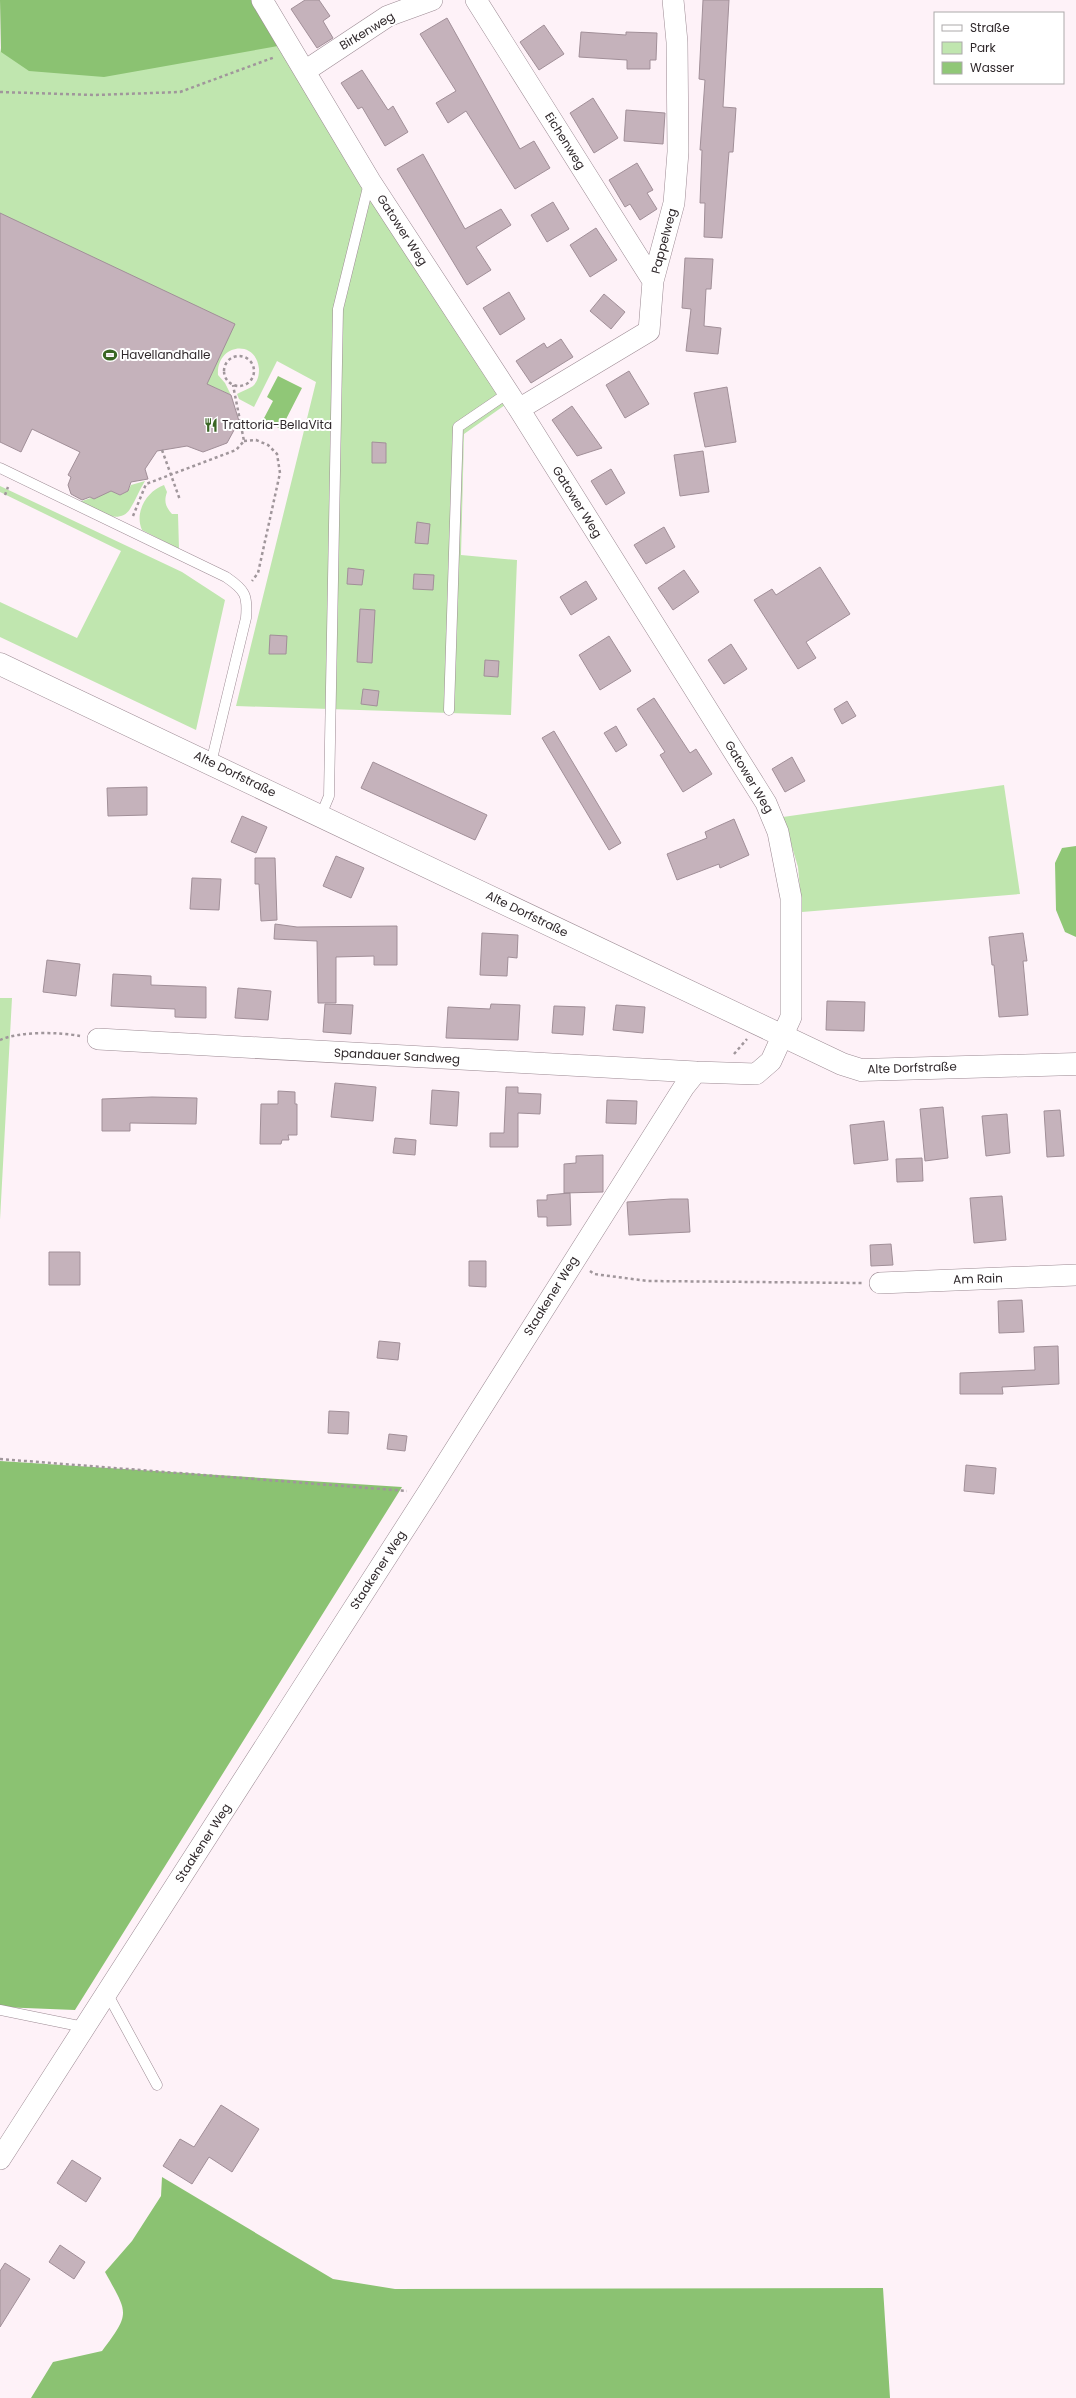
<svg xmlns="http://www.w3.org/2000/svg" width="1076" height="2398" viewBox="0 0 1076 2398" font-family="Poppins,sans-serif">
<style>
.green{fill:#c0e6af}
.forest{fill:#8bc272}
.water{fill:#90c777}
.building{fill:#c5b2bb;stroke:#a18f98}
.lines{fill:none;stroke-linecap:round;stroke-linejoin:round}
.service-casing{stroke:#9c8a93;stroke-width:11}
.minor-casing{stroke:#9c8a93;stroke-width:22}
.tertiary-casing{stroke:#9c8a93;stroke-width:23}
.path{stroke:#a0969b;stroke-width:2.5;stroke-dasharray:3 3;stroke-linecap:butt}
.service{stroke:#fff;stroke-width:10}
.minor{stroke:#fff;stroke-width:21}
.tertiary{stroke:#fff;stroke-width:22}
.labels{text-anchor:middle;stroke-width:4;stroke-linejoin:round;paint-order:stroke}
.street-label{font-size:12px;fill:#2f282b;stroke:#fff}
.poi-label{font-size:12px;fill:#2f282b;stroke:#fff;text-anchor:start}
</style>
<rect width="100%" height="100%" fill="#fef2f8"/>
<!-- green -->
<path class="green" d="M278,46L505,405L464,434L461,555L517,560L511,715L236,706L316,382L277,361L254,407L239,399L237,394C242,391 249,389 253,386C258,381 259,375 259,369C256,338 216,344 218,375L225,383L231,395L214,387L206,388L0,328V48L1,52Z
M145,481C139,490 136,500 130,509C119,527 92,509 79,502L111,491L120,495L128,491L131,485Z
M164,485L167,492C164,501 165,506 172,514H178L179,549L142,530C134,512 147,491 164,485Z
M0,486L182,572L225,600L196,730L0,637V602L77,638L121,551L0,492Z
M1004,785L1020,894L802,912L798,867L783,817Z
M0,998H12L0,1220Z"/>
<!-- forest -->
<path class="forest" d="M0,0H255L278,46L104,77L29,71L1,52Z
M0,1461L402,1487L75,2010L0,2007Z
M162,2177L333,2279L395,2289L883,2288L890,2398H31L53,2362L102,2351C131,2312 128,2314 105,2272L132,2241L161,2196Z"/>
<!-- water -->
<path class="water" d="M278,376L302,388L281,429L263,420L273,401L267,397Z
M1076,846V937L1065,932L1056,910L1055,863L1062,848Z"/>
<!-- building -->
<path class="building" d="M305,0H319L330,16L323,21L333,38L317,48L291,9Z
M703,0H729L723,107L736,108L733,152H729L722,238L704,237L705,203H700L702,150H700L705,80L699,79Z
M447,18L520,149L534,141L550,168L515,189L466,111L448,123L436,103L456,91L420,34Z
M544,25L564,54L539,70L520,42Z
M581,32L626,35V32L657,33L656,60H650V69H627V60L579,57Z
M362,70L388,110L393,106L408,132L385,146L362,107L358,109L341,83Z
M593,98L618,138L594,153L570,113Z
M626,110L665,113L663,144L624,141Z
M423,154L465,229L501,209L511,225L476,247L491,270L467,285L397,169Z
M637,163L653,190L647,193L657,209L640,220L630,204L625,207L609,180Z
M553,202L569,229L547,242L531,215Z
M0,213L235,324L207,384L231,395L239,421L227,443L203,452L187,446L157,451L145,469L148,479L131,482L128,491L120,495L111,491L94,499L90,497L82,500L71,494L68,485L71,477L68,475L80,452L32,429L21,452L0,442Z
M596,228L617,260L590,277L570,245Z
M685,258L713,259L711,289H706L704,326L721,328L718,354L686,351L691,309L682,308Z
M509,292L525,319L500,335L483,308Z
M604,294L625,312L611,329L590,311Z
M561,339L573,357L531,383L516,361L544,343L547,348Z
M629,371L649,404L625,418L606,385Z
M727,387L736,442L705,447L694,393Z
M572,406L602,448L577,456L552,420Z
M372,442L386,443V463H372Z
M703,451L709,492L680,496L674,455Z
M611,469L625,493L606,505L591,481Z
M417,522L430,524L428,544L415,543Z
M664,527L675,547L646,564L634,545Z
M820,567L850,614L806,642L816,658L798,669L754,600L772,589L776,595Z
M348,568L364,570L362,585L347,584Z
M684,570L699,592L673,610L658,588Z
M414,574L434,575L433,590L413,589Z
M586,581L597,599L571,615L560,597Z
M360,609L375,610L372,663L357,662Z
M270,635L287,636L286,654H269Z
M609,636L631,671L600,690L579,655Z
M731,644L747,669L724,684L708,660Z
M485,660L499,661L498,677L484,676Z
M363,689L379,691L377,706L361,704Z
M654,698L690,753L696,749L712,774L683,792L660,755L665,752L637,709Z
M847,701L856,716L842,724L834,709Z
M616,726L627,745L616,752L604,733Z
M554,731L621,843L609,850L542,738Z
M792,757L805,781L785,792L772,769Z
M373,762L487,815L475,840L361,788Z
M147,787V815L108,816L107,788Z
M242,816L267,827L256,853L231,842Z
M734,819L749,855L720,868L719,864L677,880L667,854L707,838L705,832Z
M336,856L364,868L351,898L323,886Z
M255,858H275L277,920L261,921L259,884H255Z
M192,878L221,879L219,910L190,909Z
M275,924L297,927L397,926V965H374V956L336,957V1003H318L317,941L274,939Z
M482,933L518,935L517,958L508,957L507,976L480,975Z
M1023,933L1027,961H1023L1028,1015L999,1017L994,965H992L989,937Z
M47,960L80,964L76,996L43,992Z
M113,974L151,976V985L206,987V1018L175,1017V1009L111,1006Z
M238,988L271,991L268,1020L235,1018Z
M827,1001L865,1002L864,1031L826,1030Z
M325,1004L353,1005L351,1034L323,1032Z
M491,1004L520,1005L518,1040L446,1038L448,1007L490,1009Z
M616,1005L645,1007L643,1033L613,1030Z
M554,1006L585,1007L583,1035L552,1033Z
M335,1083L376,1087L373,1121L331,1117Z
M506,1087H518V1093L541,1094L540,1114L518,1113V1147H490V1133H504Z
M432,1090L459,1092L457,1126L430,1124Z
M278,1091L295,1092V1104H297V1135H288L289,1140H282L281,1144H260L261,1104H278Z
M152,1097L197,1098L196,1124L130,1123V1131H102V1099Z
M607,1100L637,1101L636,1124L606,1123Z
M943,1107L948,1158L925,1161L920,1109Z
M1060,1110L1064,1156L1047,1157L1044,1111Z
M1007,1114L1010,1153L986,1156L982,1116Z
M884,1121L888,1160L854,1164L850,1125Z
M395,1138L416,1140L415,1155L393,1153Z
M603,1155V1192L564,1193V1164L576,1163V1156Z
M922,1158L923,1181L897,1182L896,1159Z
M570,1193L571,1225L547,1226V1217H538L537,1200H547V1195Z
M1002,1196L1006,1240L974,1243L970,1198Z
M671,1199H688L690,1232L629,1235L627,1202Z
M891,1244L893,1265L871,1266L870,1245Z
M49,1252H80V1285H49Z
M469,1261H486V1287L469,1286Z
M1022,1300L1024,1332L999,1333L998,1301Z
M379,1341L400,1343L398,1360L377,1358Z
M1058,1346L1059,1384L1002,1387L1003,1394H960V1373L1035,1370L1034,1347Z
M329,1411L349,1412L348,1434L328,1433Z
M389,1434L407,1436L405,1451L387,1449Z
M966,1465L996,1468L994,1494L964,1491Z
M221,2105L259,2129L232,2172L209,2157L192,2184L163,2166L180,2139L194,2147Z
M72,2160L101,2178L86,2202L57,2183Z
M60,2245L85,2262L74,2279L49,2262Z
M5,2263L30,2279L0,2327V2271Z"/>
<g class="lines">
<defs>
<path id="service" d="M0,468L226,577C245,590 248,595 246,618L211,763
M449,710L458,427L508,393
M321,815L329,796L338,309L369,183
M107,1993L157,2085
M0,2010L84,2027"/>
<path id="minor" d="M476,0L653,281
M305,71L388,16L432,0
M519,409L649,331L653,281L674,203L678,152L677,42L673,0
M98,1039L696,1072
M880,1283L1076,1275
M0,2159L429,1491L684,1087L696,1072L756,1074L771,1061L791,1017V898L778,832L766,803L519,409L370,181L262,0"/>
<path id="tertiary" d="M0,664L842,1064L861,1070L1076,1064"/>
</defs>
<!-- service casing -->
<use href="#service" class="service-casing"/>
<!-- minor casing -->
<use href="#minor" class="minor-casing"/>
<!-- tertiary casing -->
<use href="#tertiary" class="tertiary-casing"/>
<!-- path -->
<path class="path" d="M0,92L95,95L180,92L275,57
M224 371a15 15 0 1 1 30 0a15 15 0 1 1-30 0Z
M244,441L256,440L268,445L277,454L280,473L258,573L252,581
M162,450L180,500
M5,495L8,487
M133,516L146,484L236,450L244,441L233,385
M0,1040C20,1031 59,1032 80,1036
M734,1054L747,1039
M590,1271L594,1274L648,1281L862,1283
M0,1459L407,1491"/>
<!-- service -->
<use href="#service" class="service"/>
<!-- minor -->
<use href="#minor" class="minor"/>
<!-- tertiary -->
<use href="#tertiary" class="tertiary"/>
</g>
<!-- icons -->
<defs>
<symbol id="stadium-bare" viewBox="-9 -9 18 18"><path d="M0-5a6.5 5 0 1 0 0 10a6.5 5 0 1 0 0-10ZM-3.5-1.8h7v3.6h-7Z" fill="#3a6624" stroke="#fff" stroke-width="2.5" paint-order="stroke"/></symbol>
<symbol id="restaurant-bare" viewBox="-9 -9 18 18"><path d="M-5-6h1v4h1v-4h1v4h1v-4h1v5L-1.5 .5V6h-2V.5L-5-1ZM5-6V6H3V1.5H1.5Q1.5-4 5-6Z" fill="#3a6624" stroke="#fff" stroke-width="2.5" paint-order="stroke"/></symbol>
</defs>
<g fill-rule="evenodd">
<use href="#stadium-bare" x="100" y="345" width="20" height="20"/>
<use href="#restaurant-bare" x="201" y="415" width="20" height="20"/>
</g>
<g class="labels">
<!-- street labels -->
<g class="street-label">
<text transform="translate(367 31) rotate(-31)" y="4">Birkenweg</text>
<text transform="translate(565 141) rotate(58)" y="4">Eichenweg</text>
<text transform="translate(402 230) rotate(57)" y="4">Gatower Weg</text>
<text transform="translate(664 241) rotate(-75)" y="4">Pappelweg</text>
<text transform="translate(577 502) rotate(58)" y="4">Gatower Weg</text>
<text transform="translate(235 774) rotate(26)" y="4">Alte Dorfstraße</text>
<text transform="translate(749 777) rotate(59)" y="4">Gatower Weg</text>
<text transform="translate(527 914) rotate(26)" y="4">Alte Dorfstraße</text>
<text transform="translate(397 1056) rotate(3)" y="4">Spandauer Sandweg</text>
<text transform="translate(912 1068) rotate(-2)" y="4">Alte Dorfstraße</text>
<text transform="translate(978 1279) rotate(-2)" y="4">Am Rain</text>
<text transform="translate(551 1296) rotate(-58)" y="4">Staakener Weg</text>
<text transform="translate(378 1570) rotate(-57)" y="4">Staakener Weg</text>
<text transform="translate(203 1843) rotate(-57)" y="4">Staakener Weg</text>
</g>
<!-- poi labels -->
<g class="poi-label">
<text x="121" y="359">Havellandhalle</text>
<text x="222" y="429">Trattoria-BellaVita</text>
</g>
</g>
<!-- legend -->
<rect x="934" y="12" width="130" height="72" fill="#ffffff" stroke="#aca9aa"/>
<rect x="942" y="25" width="20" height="6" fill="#ffffff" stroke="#aca9aa"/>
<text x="970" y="32" font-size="12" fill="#2f282b">Straße</text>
<rect x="942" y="42" width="20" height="12" fill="#c0e6af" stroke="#aca9aa"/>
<text x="970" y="52" font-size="12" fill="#2f282b">Park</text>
<rect x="942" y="62" width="20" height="12" fill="#90c777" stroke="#aca9aa"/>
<text x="970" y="72" font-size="12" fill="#2f282b">Wasser</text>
</svg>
